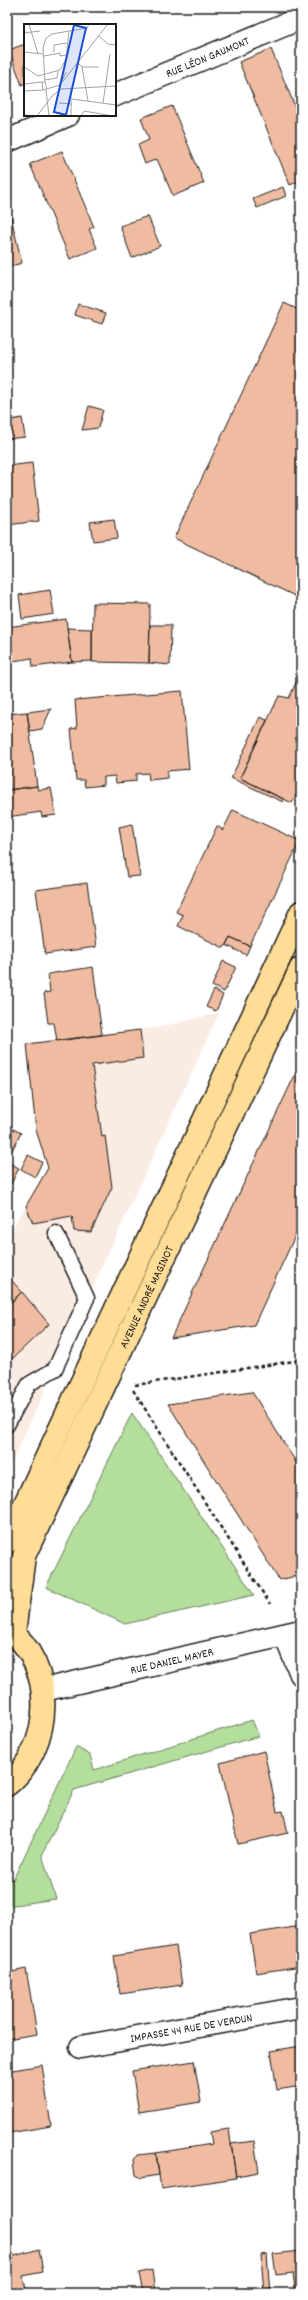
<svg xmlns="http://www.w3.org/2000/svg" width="308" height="2300" viewBox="0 0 308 2300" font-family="Dekko,sans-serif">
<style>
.built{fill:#faebe3}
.green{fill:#b3de9c;stroke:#687d5c}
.building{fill:#f0bca1;stroke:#1c1c1c}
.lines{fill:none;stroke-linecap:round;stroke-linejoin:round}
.service-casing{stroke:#1c1c1c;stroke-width:17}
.minor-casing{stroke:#1c1c1c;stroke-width:25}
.secondary-casing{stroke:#1c1c1c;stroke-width:25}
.primary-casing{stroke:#1c1c1c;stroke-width:25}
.path{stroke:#1c1c1c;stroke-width:2.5;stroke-dasharray:4 3;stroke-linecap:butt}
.service{stroke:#fff;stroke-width:14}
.minor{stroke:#fff;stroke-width:22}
.secondary{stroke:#fff;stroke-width:22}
.primary{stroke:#ffdd96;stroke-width:22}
.labels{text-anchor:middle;stroke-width:3.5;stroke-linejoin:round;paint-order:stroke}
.street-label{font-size:12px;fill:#1c1c1c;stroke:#fff}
.inset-road{fill:none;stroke:#a4a4a4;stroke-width:1}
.view{fill:#1d4ed8;fill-opacity:0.15;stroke:#1d4ed8;stroke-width:2}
.inset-edge{fill:none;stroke:#1c1c1c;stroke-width:2}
</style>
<rect width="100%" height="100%" fill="#fff"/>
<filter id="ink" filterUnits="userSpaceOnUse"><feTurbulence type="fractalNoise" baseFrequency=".025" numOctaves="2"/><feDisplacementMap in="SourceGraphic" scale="8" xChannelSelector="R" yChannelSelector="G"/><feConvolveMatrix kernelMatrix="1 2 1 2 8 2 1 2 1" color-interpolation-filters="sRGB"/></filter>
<g filter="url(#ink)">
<!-- built -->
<path class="built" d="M219,1013L7,1472V1238L48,1168L36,1130L27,1044L160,1027Z"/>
<!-- green -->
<path class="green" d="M132,1413L254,1595L125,1624L46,1587Z
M252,1720L259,1736L74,1790L42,1855L56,1899L7,1906V1878L13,1880L76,1747L90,1755L94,1770Z"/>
<!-- building -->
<path class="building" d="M25,44V83L22,85L9,50Z
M271,49L301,121V180L290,185L239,62Z
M172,106L204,183L173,196L157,159L145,164L138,145L149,140L141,118Z
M62,151L94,227L89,229L97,248L70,259L30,164Z
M283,187L286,196L257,208L253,199Z
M8,205L22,263L7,267V206Z
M148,216L160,246L132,258L120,226Z
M284,303L301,311V599L174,538Z
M78,304L106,313L102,324L75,315Z
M89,406L103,410L98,428L82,430Z
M22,418L25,437L7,439V421Z
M32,463L39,521L7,525V466Z
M114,519L117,538L93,541L90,522Z
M50,590L54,614L22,619L19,595Z
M93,603L150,604L149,663L92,662Z
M66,619L72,662L33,667L32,658L7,662V627Z
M150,625H171L170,665L149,663Z
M67,628L92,629V661L72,662Z
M300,674L301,798L296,795L292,803L240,778L279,696L289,698Z
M182,691L189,769L167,771V778L149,780L148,773L136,774V781L116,783L115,776L104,777V785L85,787L84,780H76L71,729L77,728L75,700Z
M51,709L42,729L30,731L27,712Z
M27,712L37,786L9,790L7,767V714Z
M260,717L267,720L240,778L283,799V802L231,778Z
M37,786L38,790L51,788L56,815L42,817L41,812L7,817V790Z
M233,810L300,841L250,946L230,937L224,948L178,926L183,915L176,912L217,826L223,830Z
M132,824L140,876L127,877L119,827Z
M87,883L96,947L45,954L36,890Z
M230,937L250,946L246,955L226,945Z
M223,961L236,967L224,992L212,986Z
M93,967L102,1035L57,1041L54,1023H48L44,993L50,992L48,974Z
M214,990L223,995L216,1011L206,1007Z
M140,1030L143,1058L92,1065L102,1137L105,1136L112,1187L91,1232L74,1231L72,1216L33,1223L26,1206L48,1168L36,1130L27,1044Z
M301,1062V1223L254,1325L171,1338Z
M7,1126L21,1133L7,1160Z
M28,1155L42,1162L35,1177L21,1169Z
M7,1162L19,1168L11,1184L7,1182Z
M12,1281L22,1292L8,1305L7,1286Z
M22,1292L49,1324L12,1359L7,1352V1306Z
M252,1392L301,1470V1575L279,1580L168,1404Z
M264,1751L277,1812L283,1811L288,1833L238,1844L220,1763Z
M301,1926V1966L256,1973L250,1934Z
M176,1946L182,1985L120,1994L114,1956Z
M26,1969L37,2034L7,2039V1973Z
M301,2046V2086L277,2090L271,2051Z
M194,2061L201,2102L139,2112L132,2071Z
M42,2065L51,2126L9,2133L7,2071Z
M229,2129L236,2178L161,2189L156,2153L212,2144L210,2132Z
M254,2141L259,2172L236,2176L231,2144Z
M156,2153L159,2175L141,2178L136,2175L134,2160L137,2155Z
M39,2249L43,2272L23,2276L27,2293H7V2258Z
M301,2251V2289L295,2290L293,2273L276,2275L273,2254Z
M267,2254L270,2293H264L261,2255Z
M152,2270L155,2293H143L139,2273Z"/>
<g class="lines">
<defs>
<path id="service" d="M7,1425L29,1384L55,1369L87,1298L56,1233"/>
<g id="minor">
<path id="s1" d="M115,95L301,18"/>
<path d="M7,141L68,115"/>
<path d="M285,1635L301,1674"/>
<path id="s2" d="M81,2047L301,2008"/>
</g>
<g id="secondary">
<path id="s3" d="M43,1690L301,1631"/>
</g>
<g id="primary">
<path d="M7,1542L301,912"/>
<path d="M7,1628C57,1665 54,1747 7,1785"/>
<path id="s4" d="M14,1633L24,1556L301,968"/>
</g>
</defs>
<!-- service casing -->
<use href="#service" class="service-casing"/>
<!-- minor casing -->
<use href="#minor" class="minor-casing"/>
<!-- secondary casing -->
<use href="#secondary" class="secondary-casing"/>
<!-- primary casing -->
<use href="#primary" class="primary-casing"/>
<!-- path -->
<path class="path" d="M135,1385L301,1360
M133,1390L270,1604"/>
<!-- service -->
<use href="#service" class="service"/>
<!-- minor -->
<use href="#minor" class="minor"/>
<!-- secondary -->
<use href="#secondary" class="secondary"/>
<!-- primary -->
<use href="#primary" class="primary"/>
</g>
</g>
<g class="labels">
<!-- street labels -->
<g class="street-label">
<text dy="4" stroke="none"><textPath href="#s1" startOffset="100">RUE LÉON GAUMONT</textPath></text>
<text dy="4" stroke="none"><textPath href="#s4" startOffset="364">AVENUE ANDRÉ MAGINOT</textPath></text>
<text dy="4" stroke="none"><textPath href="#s3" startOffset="132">RUE DANIEL MAYER</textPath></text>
<text dy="4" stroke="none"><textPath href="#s2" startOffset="112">IMPASSE 44 RUE DE VERDUN</textPath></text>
</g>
</g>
<!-- overview -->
<g transform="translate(24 24)">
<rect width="92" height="92" fill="#fff"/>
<path class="inset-road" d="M5,0L14,30M0,9L16,7M75,12L84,20L92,21M0,28L19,30M30,28V21L43,19M20,32L36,29V32L42,31M54,39L58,43L64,77M0,43L14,52L36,46L42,35L45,7M58,43H75M21,56L33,54L34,47M21,58L19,24L22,14L28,10L63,4L65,0M37,59L42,48M0,60L18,58M37,65L92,62M19,66L18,58H21L23,65M22,66L25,92M0,67L19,66L36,61L84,0M48,75L92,81M35,79L48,80M79,79L86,30M0,91L13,92M13,92L28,72L37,65M47,92V65M57,92L60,87L89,92"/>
<path class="view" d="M50,1L62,4L42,91L30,88Z"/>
<rect width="92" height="92" class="inset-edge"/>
</g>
<!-- margin -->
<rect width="308" height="2300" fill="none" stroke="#fff" stroke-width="24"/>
<rect x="12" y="12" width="284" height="2276" fill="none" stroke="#1c1c1c" stroke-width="1.5" filter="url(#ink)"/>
</svg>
